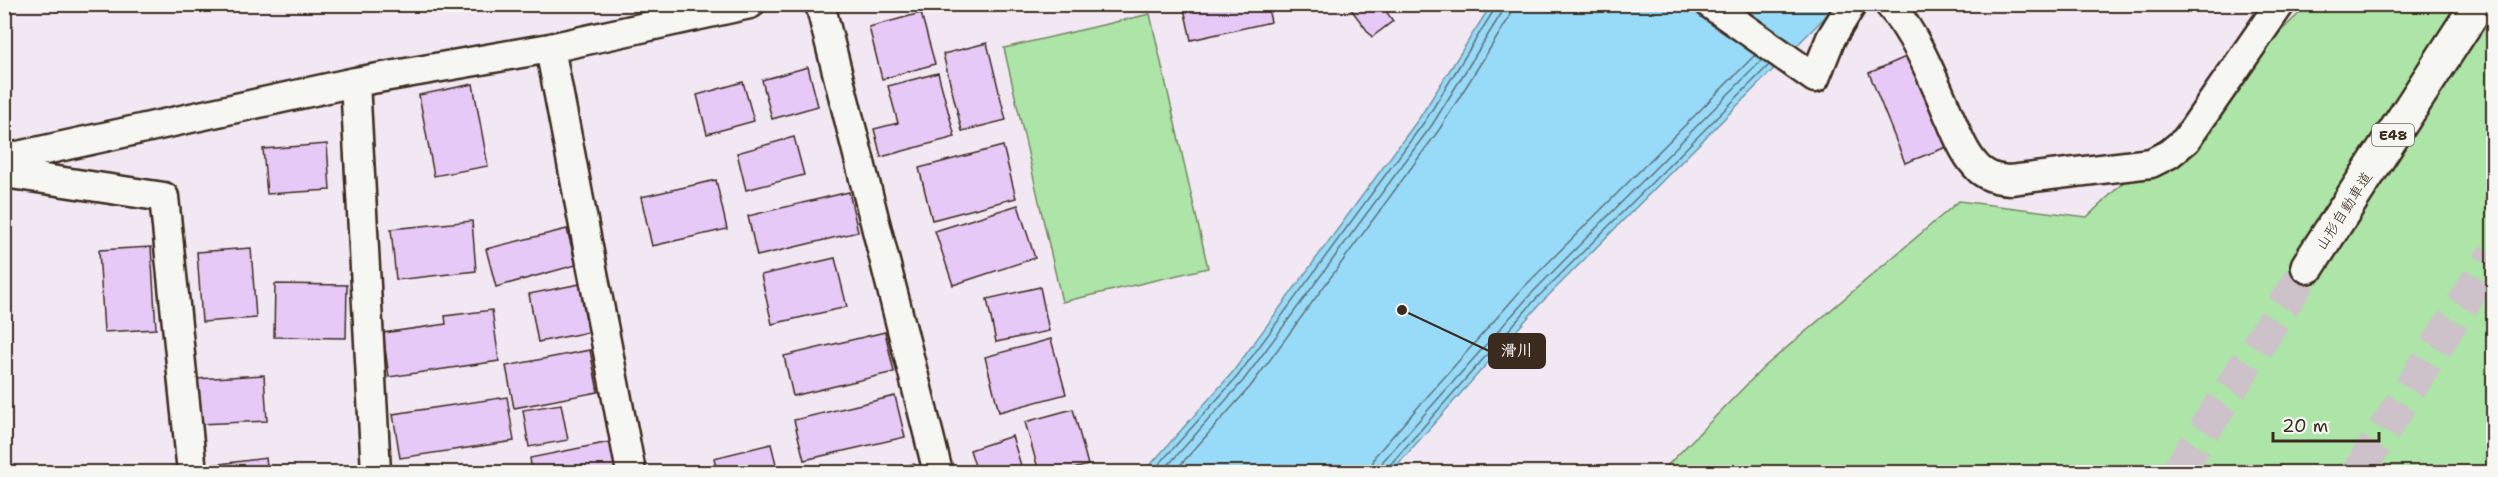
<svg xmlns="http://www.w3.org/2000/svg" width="2498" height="477" viewBox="0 0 2498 477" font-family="'Shantell Sans','Klee One',sans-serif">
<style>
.green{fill:#ade4a7;stroke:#748762;stroke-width:1.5}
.water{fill:#97dbf9;stroke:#7294a1;stroke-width:1.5}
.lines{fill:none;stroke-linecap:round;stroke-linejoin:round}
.shore{stroke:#607176;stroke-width:1.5}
.building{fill:#e7c9f7;stroke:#3b2a1e;stroke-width:1.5}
.motorway-tunnel{stroke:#cdc2c9;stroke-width:33;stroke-dasharray:33 16;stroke-linecap:butt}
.minor-casing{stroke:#3b2a1e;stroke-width:33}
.motorway-casing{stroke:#3b2a1e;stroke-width:38}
.minor{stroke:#f6f6f2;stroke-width:28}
.motorway{stroke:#f6f6f2;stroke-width:33}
.labels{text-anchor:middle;stroke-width:5;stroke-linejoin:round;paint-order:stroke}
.shield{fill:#f6f6f2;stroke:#73675e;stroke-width:1.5}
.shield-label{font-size:14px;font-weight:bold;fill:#3b2a1e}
.street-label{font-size:15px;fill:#3b2a1e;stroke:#f6f6f2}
.leader{fill:none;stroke:#3b2a1e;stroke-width:2}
.callout-dot{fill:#3b2a1e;stroke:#f6f6f2;stroke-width:2}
.callout{fill:#3b2a1e;stroke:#3b2a1e;stroke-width:2}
.callout-label{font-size:16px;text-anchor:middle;font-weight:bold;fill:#fff}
</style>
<rect width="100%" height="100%" fill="#f2e8f4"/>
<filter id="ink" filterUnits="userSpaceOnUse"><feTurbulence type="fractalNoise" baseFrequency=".0167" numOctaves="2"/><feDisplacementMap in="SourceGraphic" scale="12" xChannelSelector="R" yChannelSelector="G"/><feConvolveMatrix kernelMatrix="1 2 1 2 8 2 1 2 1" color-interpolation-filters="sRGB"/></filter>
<g filter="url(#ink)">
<!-- green -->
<path class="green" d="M2308,5H2493V472H1661L1764,367L1959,201L2087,217Z
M1150,14L1208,268L1062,302L1004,48Z"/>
<!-- water -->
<path class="water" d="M1491,5H1837L1540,304L1391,472H1144L1232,373L1420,117Z"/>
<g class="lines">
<!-- shore -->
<path class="shore" d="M1152,472L1237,377L1425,121L1494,10L1495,4
M1162,472L1243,381L1432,125L1501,14L1503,4
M1174,472L1250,387L1439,130L1509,18L1512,4
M1370,472L1375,456L1523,288L1755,55
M1379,472L1383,461L1530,295L1762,60
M1387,472L1389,466L1535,300L1769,65"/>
</g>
<!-- building -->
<path class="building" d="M1183,4H1267L1271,22L1191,40Z
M1347,4H1381L1393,21L1372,37Z
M921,13L935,64L882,79L869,27Z
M987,43L1006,120L962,131L943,54Z
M1915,53L1952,145L1905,163L1869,73Z
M808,67L818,106L772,119L762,80Z
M938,73L955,137L881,157L874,129L898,123L888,86Z
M743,82L754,121L707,134L697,95Z
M473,84L488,166L434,176L419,95Z
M794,137L804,175L746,190L737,153Z
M327,144L330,190L267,194L263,149Z
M1003,146L1016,198L932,220L919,168Z
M716,180L727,229L652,246L641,197Z
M849,192L858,232L757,256L748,216Z
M1018,205L1035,258L953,285L935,231Z
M472,221L476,271L396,280L391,229Z
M567,229L576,265L496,287L486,249Z
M151,247L156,329L104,332L99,250Z
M251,248L256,318L202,322L197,252Z
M835,258L847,307L772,324L761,275Z
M585,283L594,331L538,342L529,294Z
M275,284L347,285L346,338L274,337Z
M1040,287L1049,331L996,342L987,299Z
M492,310L499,361L389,377L383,333L446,324L445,316Z
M885,332L894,372L793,396L784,356Z
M1051,339L1066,394L999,412L985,357Z
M590,350L598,392L514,408L506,366Z
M264,375L267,421L199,424L196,379Z
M895,396L905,437L804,460L794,420Z
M507,397L514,441L400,458L393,414Z
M561,404L568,440L529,447L523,410Z
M1073,409L1088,465L1062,472H1039L1025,422Z
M1012,436L1023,472H977L970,450Z
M610,442L616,472H532L530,458Z
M771,444L778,472H717L714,458Z
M266,458L268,472H205L204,466Z
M914,464L916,472H870Z"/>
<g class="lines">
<!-- motorway-tunnel -->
<path class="motorway-tunnel" d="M2178,472L2308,266
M2358,472L2494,254"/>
<defs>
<path id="minor" d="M820,4L938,472
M1710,4L1815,78L1831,38L1852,4
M1889,4C1917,36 1933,79 1950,118C1958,136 1965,156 1980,170C1990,178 1998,179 2010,180L2151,163L2169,154L2186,140L2280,4
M550,48L631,472
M355,82L376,472
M4,159L355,82L550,48L750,4
M4,173L164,197L192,472"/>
<path id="motorway" d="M2308,266L2478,4"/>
</defs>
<!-- minor casing -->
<use href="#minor" class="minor-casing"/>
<!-- motorway casing -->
<use href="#motorway" class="motorway-casing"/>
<!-- minor -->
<use href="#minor" class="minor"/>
<!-- motorway -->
<use href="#motorway" class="motorway"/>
</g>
</g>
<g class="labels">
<!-- shield labels -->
<rect class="shield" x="2372" y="124" width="42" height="22" rx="4.5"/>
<g class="shield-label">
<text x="2393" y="140">E48</text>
</g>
<!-- street labels -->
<g class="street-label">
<text transform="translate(2344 211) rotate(-57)" y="5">山形自動車道</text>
</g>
</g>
<!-- callouts -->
<path class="leader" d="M1402 310L1489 351"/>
<circle class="callout-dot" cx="1402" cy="310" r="6"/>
<rect class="callout" x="1489" y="334" width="56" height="34" rx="6"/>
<g class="callout-label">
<text x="1517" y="356">滑川</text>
</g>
<!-- margin -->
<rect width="2498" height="477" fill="none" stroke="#f6f6f2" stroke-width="24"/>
<rect x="12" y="12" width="2474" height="453" fill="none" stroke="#3b2a1e" stroke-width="2" filter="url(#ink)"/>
<!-- scale -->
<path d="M2273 432v9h106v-9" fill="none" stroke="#3b2a1e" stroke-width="3"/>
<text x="2282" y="432" font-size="18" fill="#3b2a1e" stroke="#f6f6f2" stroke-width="4.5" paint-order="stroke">20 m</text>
</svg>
